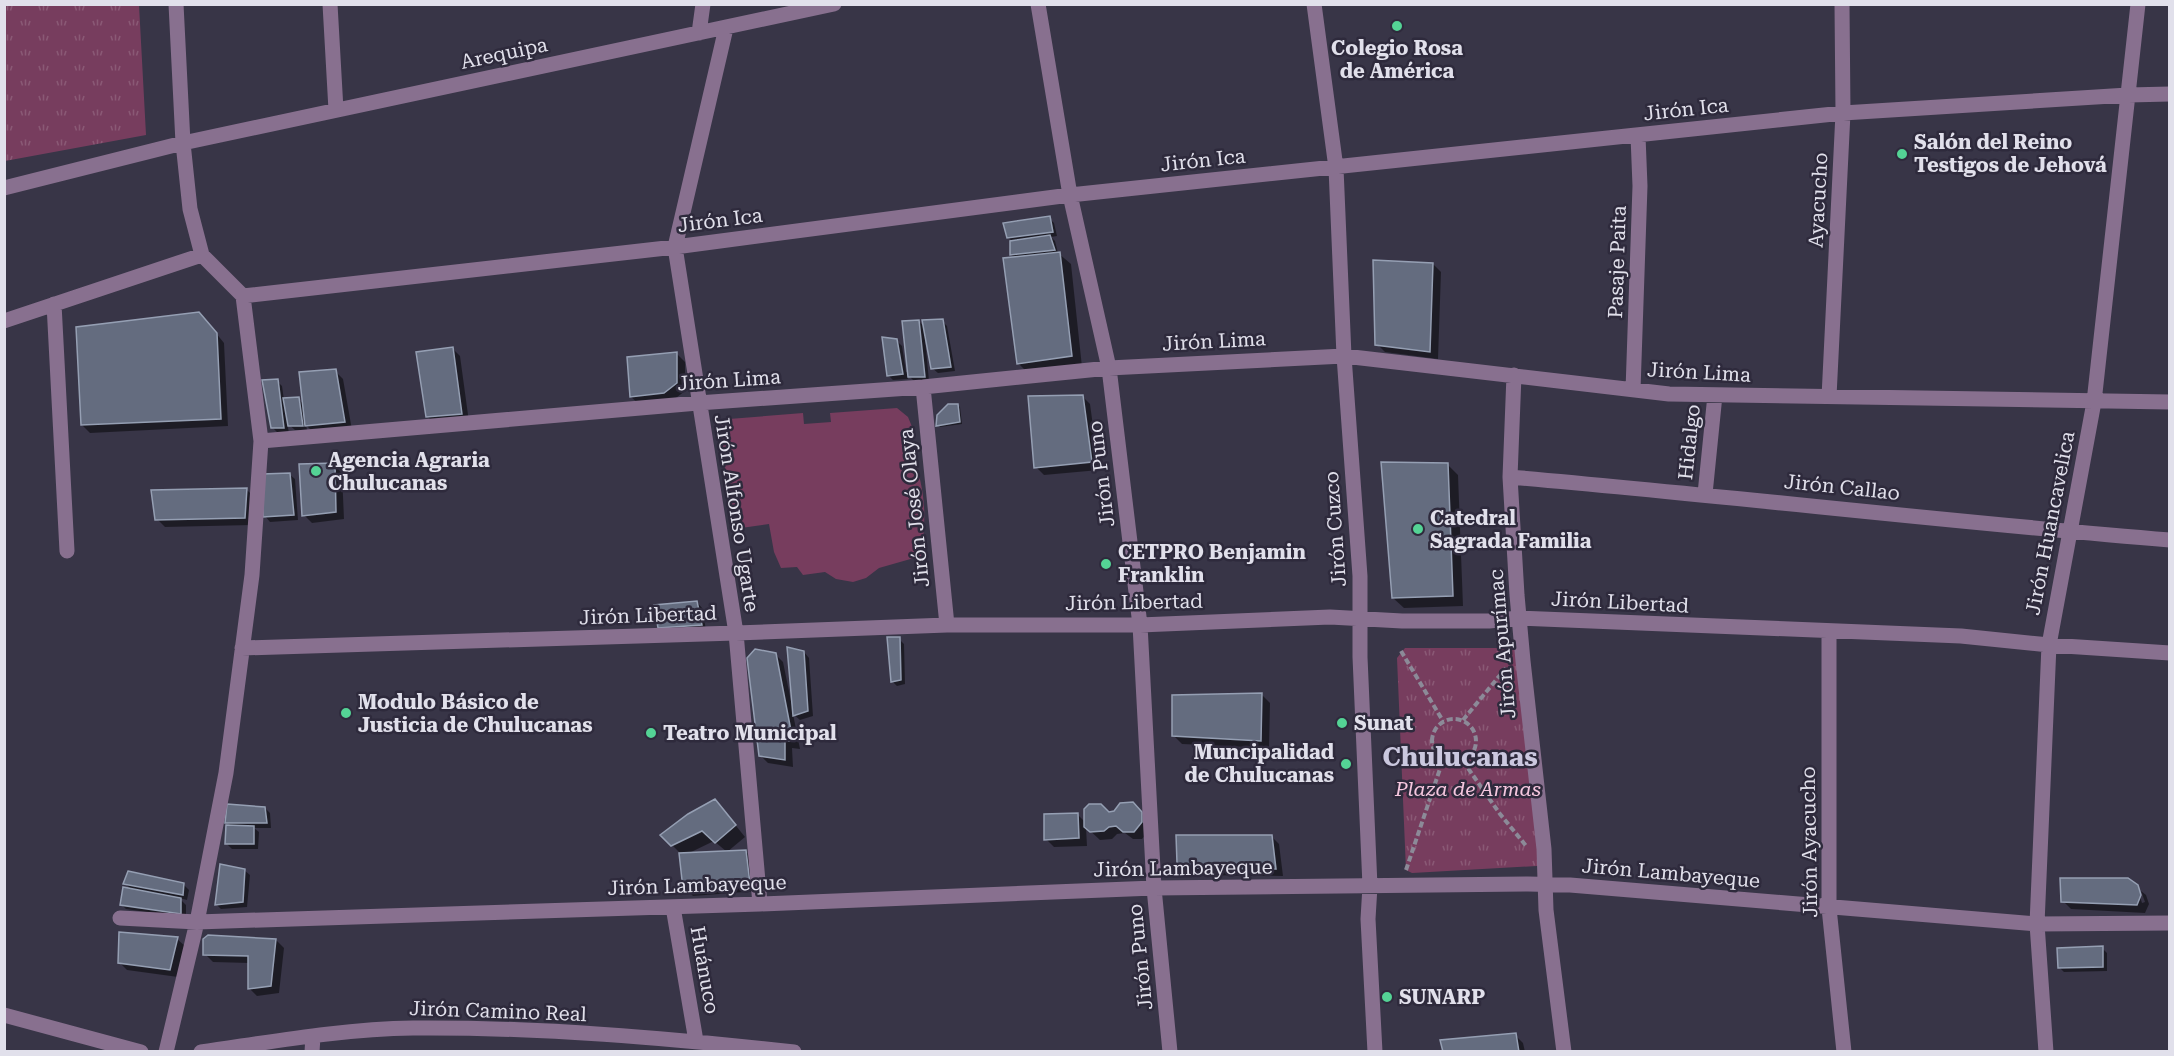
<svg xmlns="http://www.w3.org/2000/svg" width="2174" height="1056" viewBox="0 0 2174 1056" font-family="'Roboto Serif',serif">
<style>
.grass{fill:#773d5e}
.park{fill:url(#park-tufts)}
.shadow{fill:#0007;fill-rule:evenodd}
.building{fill:#646c7f;stroke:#959fb3;stroke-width:1.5}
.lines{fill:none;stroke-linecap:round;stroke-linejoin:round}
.path{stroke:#8c8a98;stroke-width:4;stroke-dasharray:6 3;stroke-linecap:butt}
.minor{stroke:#88708f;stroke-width:15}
.poi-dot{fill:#54d395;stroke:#2e2a3c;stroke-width:2}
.labels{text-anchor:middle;stroke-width:5;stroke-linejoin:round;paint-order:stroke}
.poi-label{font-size:20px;font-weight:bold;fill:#e1e0eb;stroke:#2e2a3c;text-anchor:start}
.street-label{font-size:20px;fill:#e1e0eb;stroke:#2e2a3c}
.park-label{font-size:20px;font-style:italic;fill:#f6c7df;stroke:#2e2a3c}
.district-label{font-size:26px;font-weight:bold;fill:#cbc8df;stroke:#2e2a3c}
</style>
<defs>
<pattern id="park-tufts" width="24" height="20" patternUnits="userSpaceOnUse" patternTransform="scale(1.5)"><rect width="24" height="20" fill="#773d5e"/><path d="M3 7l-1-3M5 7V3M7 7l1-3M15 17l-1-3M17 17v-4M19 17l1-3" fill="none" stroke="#8a5975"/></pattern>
</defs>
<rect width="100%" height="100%" fill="#383547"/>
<!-- grass -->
<path class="grass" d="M897,408L908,417L915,434L907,438C924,485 928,505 921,556L879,568L866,578L853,582L836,579L825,572L803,575L797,567L781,568L774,552L769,524L734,529L719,428L729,419L803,413L804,424L831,422L830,413Z"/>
<!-- park -->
<path class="park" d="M5,4L139,5L146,135L5,161Z
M1405,648H1518L1542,859L1537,866L1412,873L1406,870L1397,658Z"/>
<!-- shadow -->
<path class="shadow" d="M1049,218L1054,223L1057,236L1051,237L1055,241L1058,253L1071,264L1082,367L1029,374L1018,363L1015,258L1011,255L1012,241L1009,238Z
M1433,264L1441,272L1438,359L1385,352L1377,344Z
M918,321L926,328L942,321L947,326L955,371L938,373L932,368L927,338L925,339L929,381L915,382L907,374L908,379L893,380L888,375L897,341L902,346L906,372H909Z
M207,322L224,343L228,426L90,433L82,425Z
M452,348L460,356L469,422L436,425L428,417Z
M677,354L685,362V391L672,401L639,404L631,397Z
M335,371L343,379L352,430L315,434L306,425L307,430H295L287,423L289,433L277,432L272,427L277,381L282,386L284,400L298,399L305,405Z
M1082,396L1090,404L1099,470L1044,475L1036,467Z
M957,405L960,407L962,424L940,427L938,425Z
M1447,464L1458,475L1463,606L1404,608L1393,598Z
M334,465L342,473L344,519L312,523L304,515Z
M289,474L295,479L298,520L270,522L265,516Z
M247,490L255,498L252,525L165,527L157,519Z
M697,602L702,608L706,630L665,633L660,628Z
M899,639L904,644L905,684L897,686L892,681Z
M804,652L809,658L813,716L800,720L793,714L800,749L792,748L793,767L768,763L760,755L775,654L783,662L792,706L794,705Z
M1262,695L1270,703L1269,748L1182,744L1174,736Z
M265,808L270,813L271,828H254L259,832L258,849H232L227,844L232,827L227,822Z
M725,812L745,837L727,852L745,851L753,859L757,891L693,896L685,888L681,854L662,835ZM714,841L727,852L687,854Z
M1140,812L1149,821V831L1142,839H1133L1125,833L1117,834L1112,839L1100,840L1086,827L1087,846L1054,847L1046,839L1078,815L1086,823L1108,813Z
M1271,836L1279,844L1283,876L1194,875L1178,862Z
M244,870L250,875L247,907L221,909L216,904Z
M125,883L184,885L189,890L187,900L179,898L186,905V918L126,909L121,904L132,890Z
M2137,887L2142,903L2145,902L2141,891L2146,895L2149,904L2145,913L2071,909L2063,901Z
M177,939L185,946L178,977L127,970L119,962Z
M276,940L284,948L279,993L257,996L249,988V963L213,962L205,954Z
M2102,948L2107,953V971L2064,972L2059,967Z
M1515,1035L1523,1043L1525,1052H1444Z"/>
<!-- building -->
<path class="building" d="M1050,216L1053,232L1007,238L1003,223Z
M1050,235L1055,250L1010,255V241Z
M1060,252L1072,356L1017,364L1003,258Z
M1373,260L1433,263L1430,352L1375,345Z
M199,312L217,333L221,419L81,425L76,327Z
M943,319L951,367L931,369L922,320Z
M919,320L925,377H908L902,321Z
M882,337L897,339L903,374L887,376Z
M453,347L462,414L426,417L416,352Z
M677,352V383L664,393L630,397L627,357Z
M336,369L345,422L305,426L299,372Z
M278,379L284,428H271L262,380Z
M1083,395L1092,462L1034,468L1028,396Z
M299,397L303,426H288L283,398Z
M948,404H958L960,422L936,426L937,415Z
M1381,462L1448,463L1453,596L1392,598Z
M335,463L336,512L302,516L299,464Z
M290,473L294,515L263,517L262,474Z
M247,488L245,518L155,520L151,490Z
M697,601L702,625L658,628L654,605Z
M887,637H900L901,680L891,682Z
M787,647L804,651L808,711L793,716Z
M755,649L776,653L793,741H785V760L759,756L747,658Z
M1262,693L1261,741L1172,736V695Z
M715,799L736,825L715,843L702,831L671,846L660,835L688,814Z
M1133,802L1142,812V822L1134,832H1123L1116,826L1109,827L1104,831L1090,832L1084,827V809L1089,804H1101L1109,812L1114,811L1120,803Z
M227,804L265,807L267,823H225Z
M1078,813L1079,838L1044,840V814Z
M226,825L254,826V844H225Z
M1176,835H1272L1276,869L1185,868L1177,863Z
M746,850L750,884L683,889L679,853Z
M220,864L245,869L243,902L215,905Z
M128,871L184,883L183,895L123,884Z
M2060,878H2128L2138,885L2141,895L2137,905L2061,902Z
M123,887L181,898V914L120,905Z
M119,932L178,937L170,970L118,963Z
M208,935L276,939L271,986L248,989V956L203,955V939Z
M2103,946V967L2058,968L2057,948Z
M1516,1033L1519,1052H1443L1440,1040Z"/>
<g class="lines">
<!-- path -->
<path class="path" d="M1401,651L1443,721
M1432 741a22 22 0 1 1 44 0a22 22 0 1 1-44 0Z
M1463,720L1506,668
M1463,761L1500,814L1527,847
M1406,870L1443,760"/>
<!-- minor -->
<path class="minor" d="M176,4L183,143L190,209L202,255L243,296
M330,4L336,110
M1038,4L1070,195L1109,368L1140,625L1154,888L1170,1052
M1314,4L1336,168L1344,356L1360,576V657L1370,886L1368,919L1375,1052
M726,28L675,247L736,633L760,904
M699,33L703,4
M4,188L183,143L834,4
M243,296L675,247L1070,195L1843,113L2128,95L2170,94
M54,304L67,551
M4,321L202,255
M1514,375L1510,477L1517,595L1523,661L1544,849L1546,910L1564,1052
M923,387L947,625
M1633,390L1640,186L1638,136
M1829,397L1843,113L1842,4
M261,441L698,403L923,387L1109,368L1344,356L1669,394L2170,402
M1510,477C1730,496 1949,522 2170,540
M1705,494L1715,395
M1829,632V908L1844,1052
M242,648L736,633L947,625H1140L1330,617L1402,621H1489L1519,618L1961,636L2049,645L2170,653
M673,907L696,1041
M120,918L197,922L760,904L1154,888L1528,884L1570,885L2037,924L2170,923
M4,1015L141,1052
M166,1052L197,922L226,773L252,575L261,441L243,296
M201,1052C271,1042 342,1029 413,1028C540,1027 668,1038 794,1052
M312,1052L313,1036
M2046,1052L2037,924L2049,645L2094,402L2138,4"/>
</g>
<!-- markers -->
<g class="poi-dot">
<circle cx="1397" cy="26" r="6"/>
<circle cx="1902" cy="154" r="6"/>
<circle cx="316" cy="471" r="6"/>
<circle cx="1418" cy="529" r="6"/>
<circle cx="1106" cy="564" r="6"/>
<circle cx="346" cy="713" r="6"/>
<circle cx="1342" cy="723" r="6"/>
<circle cx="651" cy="733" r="6"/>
<circle cx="1346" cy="764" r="6"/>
<circle cx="1387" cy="997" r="6"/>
</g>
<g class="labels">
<!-- poi labels -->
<g class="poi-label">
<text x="1397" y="55" text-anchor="middle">Colegio Rosa<tspan x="1397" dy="23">de América</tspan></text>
<text x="1914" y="149">Salón del Reino<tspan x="1914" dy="23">Testigos de Jehová</tspan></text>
<text x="328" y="467">Agencia Agraria<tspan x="328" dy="23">Chulucanas</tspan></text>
<text x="1430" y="525">Catedral<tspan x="1430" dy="23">Sagrada Familia</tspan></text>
<text x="1118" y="559">CETPRO Benjamin<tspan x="1118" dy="23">Franklin</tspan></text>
<text x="358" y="709">Modulo Básico de<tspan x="358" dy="23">Justicia de Chulucanas</tspan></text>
<text x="1354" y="730">Sunat</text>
<text x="663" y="740">Teatro Municipal</text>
<text x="1334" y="759" text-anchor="end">Muncipalidad<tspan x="1334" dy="23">de Chulucanas</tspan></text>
<text x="1399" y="1004">SUNARP</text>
</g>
<!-- street labels -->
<g class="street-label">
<text transform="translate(504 53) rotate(-12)" y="7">Arequipa</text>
<text transform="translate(1686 109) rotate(-6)" y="7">Jirón Ica</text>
<text transform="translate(1203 160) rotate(-6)" y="7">Jirón Ica</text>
<text transform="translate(1818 200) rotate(-87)" y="7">Ayacucho</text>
<text transform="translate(720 220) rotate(-7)" y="7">Jirón Ica</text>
<text transform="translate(1617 262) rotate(-88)" y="7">Pasaje Paita</text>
<text transform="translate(1214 341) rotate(-3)" y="7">Jirón Lima</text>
<text transform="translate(1699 372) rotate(3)" y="7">Jirón Lima</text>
<text transform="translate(729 380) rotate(-4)" y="7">Jirón Lima</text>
<text transform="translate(1689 442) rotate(-84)" y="7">Hidalgo</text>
<text transform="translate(1101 474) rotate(-97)" y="7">Jirón Puno</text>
<text transform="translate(1842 487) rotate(6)" y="7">Jirón Callao</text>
<text transform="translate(914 508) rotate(-96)" y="7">Jirón José Olaya</text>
<text transform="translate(737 513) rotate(81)" y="7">Jirón Alfonso Ugarte</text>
<text transform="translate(2050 523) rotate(-79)" y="7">Jirón Huancavelica</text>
<text transform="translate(1335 529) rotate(-94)" y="7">Jirón Cuzco</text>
<text transform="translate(1134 602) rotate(-1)" y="7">Jirón Libertad</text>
<text transform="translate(1620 602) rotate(3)" y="7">Jirón Libertad</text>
<text transform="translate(648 615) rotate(-2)" y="7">Jirón Libertad</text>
<text transform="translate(1502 644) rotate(-95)" y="7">Jirón Apurímac</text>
<text transform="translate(1809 842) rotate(-91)" y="7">Jirón Ayacucho</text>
<text transform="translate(1183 868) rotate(-1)" y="7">Jirón Lambayeque</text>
<text transform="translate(1671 873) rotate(5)" y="7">Jirón Lambayeque</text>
<text transform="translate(697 885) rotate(-2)" y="7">Jirón Lambayeque</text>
<text transform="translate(1140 957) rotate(-96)" y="7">Jirón Puno</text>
<text transform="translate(705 970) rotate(80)" y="7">Huánuco</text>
<text transform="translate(498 1011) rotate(2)" y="7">Jirón Camino Real</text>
</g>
<!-- park labels -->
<g class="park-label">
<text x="1468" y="796">Plaza de Armas</text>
</g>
<!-- district labels -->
<g class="district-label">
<text x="1460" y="766">Chulucanas</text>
</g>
</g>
<!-- border -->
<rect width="2174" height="1056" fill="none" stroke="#e1e0eb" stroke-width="12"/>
</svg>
